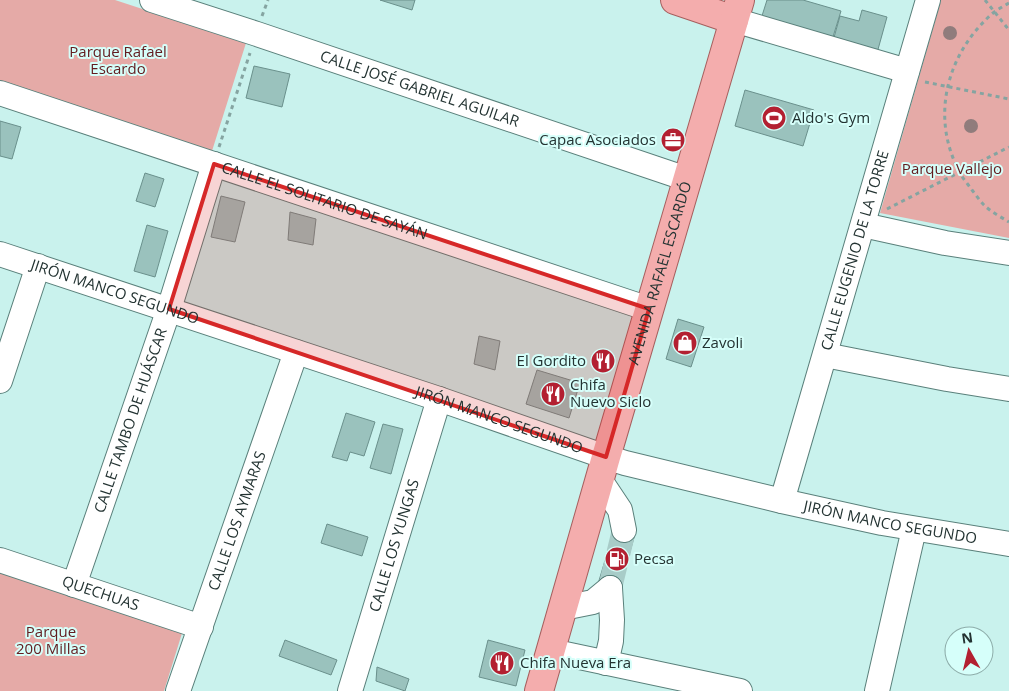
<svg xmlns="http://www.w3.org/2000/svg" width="1009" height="691" viewBox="0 0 1009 691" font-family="'Open Sans',sans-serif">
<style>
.green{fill:#e5aaa7}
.building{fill:#9ac2bd;stroke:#6a908c}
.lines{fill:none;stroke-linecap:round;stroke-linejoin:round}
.minor-tunnel{stroke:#a8ccc8;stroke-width:24;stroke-dasharray:24 12;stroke-linecap:butt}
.minor-casing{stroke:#5a807b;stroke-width:26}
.major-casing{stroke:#a65f5e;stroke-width:30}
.path{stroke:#85a4a1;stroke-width:3;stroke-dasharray:4 4;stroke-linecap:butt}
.minor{stroke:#fff;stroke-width:24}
.major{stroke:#f4adad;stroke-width:28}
.tree{fill:#907c7c}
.marked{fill:#d62828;fill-opacity:0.2;stroke:#d62828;stroke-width:4;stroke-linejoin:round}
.labels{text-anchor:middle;stroke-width:4;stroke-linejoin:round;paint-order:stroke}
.park-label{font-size:15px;fill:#621c1f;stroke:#d6fffa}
.street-label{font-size:15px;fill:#233332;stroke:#d6fffa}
.poi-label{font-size:15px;fill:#233332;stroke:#d6fffa;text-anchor:start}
</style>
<rect width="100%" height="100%" fill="#c9f2ed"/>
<!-- green -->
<path class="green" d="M0,0H115L246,43L212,151L0,82Z
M941,0H1009V238L880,213Z
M0,572L183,630L164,691H0Z"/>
<!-- building -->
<path class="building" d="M380,0H415L412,10Z
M767,0H803L841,11L832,40L761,19Z
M862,10L887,17L877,53L833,41L840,16L859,21Z
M254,66L290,74L282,107L246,98Z
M745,90L814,110L803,146L735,126Z
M0,121L21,127L12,159L0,156Z
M145,173L164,179L155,207L136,201Z
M221,196L245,202L235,242L211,237Z
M290,212L316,219L313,245L288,240Z
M147,225L168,231L155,277L134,271Z
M678,319L704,327L691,367L666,359Z
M479,336L500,341L495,370L474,364Z
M537,370L580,383L569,418L526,404Z
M346,413L375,422L364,456L350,452L347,461L332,457Z
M383,424L403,429L391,474L370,468Z
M327,524L368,537L362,556L321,543Z
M615,527L635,534L619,590L598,584Z
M285,640L337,660L331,675L279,656Z
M488,640L525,650L516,686L479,677Z
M377,667L409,679L405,691L376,681Z"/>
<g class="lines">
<!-- minor-tunnel -->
<path class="minor-tunnel" d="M610,588L624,530"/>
<defs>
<g id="minor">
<path id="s1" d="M152,0L257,34L687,179"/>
<path d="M734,20L907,71"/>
<path id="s2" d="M0,93L649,309"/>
<path d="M863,225L945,243L1009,253"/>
<path id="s3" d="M0,254L439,399L606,457L625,463L782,501L882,523L1009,544"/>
<path d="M825,355L947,379L1009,389"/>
<path d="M0,381L38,266"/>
<path d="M600,480L620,510L624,530"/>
<path id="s4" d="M782,501L928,0"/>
<path id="s5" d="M0,560L201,627"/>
<path id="s6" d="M74,585L169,309L214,164"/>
<path d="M563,608L593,602L610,588"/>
<path d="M551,651L740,691"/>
<path d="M606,663L611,641L612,620L610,588"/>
<path id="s7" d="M178,691L296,352"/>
<path id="s8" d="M350,691L439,399"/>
<path d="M877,691L914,529"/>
</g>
<g id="major">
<path d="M675,0L734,20"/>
<path id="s9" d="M539,691L606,457L740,0"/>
</g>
</defs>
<!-- minor casing -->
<use href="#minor" class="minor-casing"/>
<!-- major casing -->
<use href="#major" class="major-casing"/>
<!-- path -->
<path class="path" d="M985,0L1009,30
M1009,3C1004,6 998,9 993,13C947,53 930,116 959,171C962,178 968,184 972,190C976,195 980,201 984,205C991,212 1001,217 1009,222
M262,16L268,0
M925,82L1009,99
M219,147L250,53
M887,209L1009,147"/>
<!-- minor -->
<use href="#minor" class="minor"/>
<!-- major -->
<use href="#major" class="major"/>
</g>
<!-- trees -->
<g class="tree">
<circle cx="950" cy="33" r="7"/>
<circle cx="971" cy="126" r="7"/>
</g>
<!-- marked area -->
<path class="marked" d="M214,164L649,309L606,457L169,309Z"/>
<!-- icons -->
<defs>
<symbol id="stadium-disc" viewBox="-11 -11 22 22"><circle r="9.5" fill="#b32031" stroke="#d6fffa"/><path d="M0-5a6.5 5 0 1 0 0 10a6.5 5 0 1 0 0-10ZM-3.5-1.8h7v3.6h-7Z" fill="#fff"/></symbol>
<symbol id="office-disc" viewBox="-11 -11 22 22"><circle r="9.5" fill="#b32031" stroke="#d6fffa"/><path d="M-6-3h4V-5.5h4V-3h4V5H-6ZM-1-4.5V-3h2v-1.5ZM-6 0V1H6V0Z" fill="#fff"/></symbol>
<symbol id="shop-disc" viewBox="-11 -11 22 22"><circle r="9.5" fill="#b32031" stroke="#d6fffa"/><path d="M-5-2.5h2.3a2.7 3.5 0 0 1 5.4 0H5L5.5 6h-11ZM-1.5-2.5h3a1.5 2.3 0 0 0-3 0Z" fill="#fff"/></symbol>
<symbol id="restaurant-disc" viewBox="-11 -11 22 22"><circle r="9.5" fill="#b32031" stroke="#d6fffa"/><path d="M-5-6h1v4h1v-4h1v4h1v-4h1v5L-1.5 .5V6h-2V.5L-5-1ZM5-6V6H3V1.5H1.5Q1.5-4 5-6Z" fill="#fff"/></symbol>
<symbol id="fuel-disc" viewBox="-11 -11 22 22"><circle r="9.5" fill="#b32031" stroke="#d6fffa"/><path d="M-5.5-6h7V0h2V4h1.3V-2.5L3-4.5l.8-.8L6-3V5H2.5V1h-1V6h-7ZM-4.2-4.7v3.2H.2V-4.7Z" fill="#fff"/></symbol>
</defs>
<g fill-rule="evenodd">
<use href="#stadium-disc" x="760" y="104" width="28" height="28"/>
<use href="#office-disc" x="659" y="126" width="28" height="28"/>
<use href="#shop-disc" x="671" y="329" width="28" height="28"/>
<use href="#restaurant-disc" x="589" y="347" width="28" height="28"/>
<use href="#restaurant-disc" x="539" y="380" width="28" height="28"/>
<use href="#fuel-disc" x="603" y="545" width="28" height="28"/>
<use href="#restaurant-disc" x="488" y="649" width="28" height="28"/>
</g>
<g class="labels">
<!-- park labels -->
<g class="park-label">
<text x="118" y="57">Parque Rafael<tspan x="118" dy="17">Escardo</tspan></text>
<text x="952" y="174">Parque Vallejo</text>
<text x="51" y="637">Parque<tspan x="51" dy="17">200 Millas</tspan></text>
</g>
<!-- street labels -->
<g class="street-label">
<text dy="5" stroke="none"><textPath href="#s1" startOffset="282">CALLE JOSÉ GABRIEL AGUILAR</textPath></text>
<text dy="5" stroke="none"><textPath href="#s2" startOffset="342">CALLE EL SOLITARIO DE SAYÁN</textPath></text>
<text dy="5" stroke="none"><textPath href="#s4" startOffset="261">CALLE EUGENIO DE LA TORRE</textPath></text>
<text dy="5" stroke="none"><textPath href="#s9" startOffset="435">AVENIDA RAFAEL ESCARDÓ</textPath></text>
<text dy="5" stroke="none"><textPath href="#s3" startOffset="121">JIRÓN MANCO SEGUNDO</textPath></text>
<text dy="5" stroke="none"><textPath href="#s3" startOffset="526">JIRÓN MANCO SEGUNDO</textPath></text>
<text dy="5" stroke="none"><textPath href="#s6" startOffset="174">CALLE TAMBO DE HUÁSCAR</textPath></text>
<text dy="5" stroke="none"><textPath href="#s7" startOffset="180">CALLE LOS AYMARAS</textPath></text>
<text dy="5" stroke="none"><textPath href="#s3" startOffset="931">JIRÓN MANCO SEGUNDO</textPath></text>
<text dy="5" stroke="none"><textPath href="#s8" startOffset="152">CALLE LOS YUNGAS</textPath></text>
<text dy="5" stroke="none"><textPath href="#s5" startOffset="106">QUECHUAS</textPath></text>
</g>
<!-- poi labels -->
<g class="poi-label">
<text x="792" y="123">Aldo's Gym</text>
<text x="656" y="145" text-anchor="end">Capac Asociados</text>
<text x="702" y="348">Zavoli</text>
<text x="586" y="366" text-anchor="end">El Gordito</text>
<text x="570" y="390">Chifa<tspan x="570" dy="17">Nuevo Siclo</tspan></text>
<text x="634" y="564">Pecsa</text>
<text x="520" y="668">Chifa Nueva Era</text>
</g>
</g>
<!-- north arrow -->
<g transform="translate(969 651) rotate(352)"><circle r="24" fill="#d6fffa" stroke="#8eadaa"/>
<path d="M0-4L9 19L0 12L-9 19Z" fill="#b32031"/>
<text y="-8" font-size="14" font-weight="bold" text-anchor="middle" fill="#233332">N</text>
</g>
</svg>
